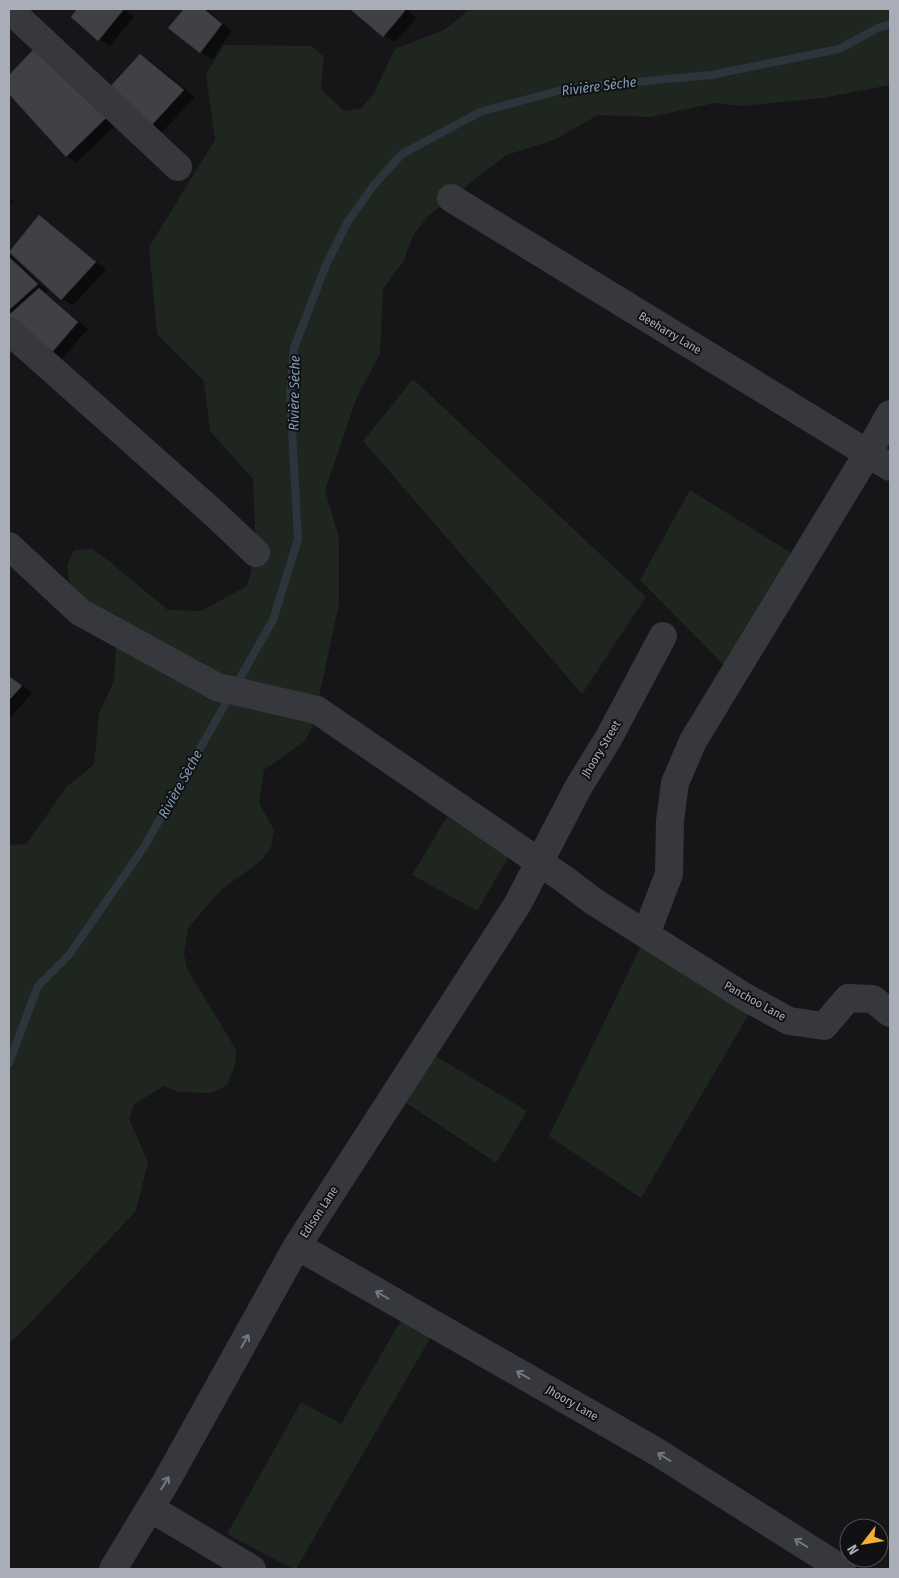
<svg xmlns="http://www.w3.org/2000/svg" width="899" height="1578" viewBox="0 0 899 1578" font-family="'Fira Sans Condensed',sans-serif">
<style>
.green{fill:#1e261f}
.shadow{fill:#0007}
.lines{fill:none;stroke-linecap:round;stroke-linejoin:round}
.stream{stroke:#2c353c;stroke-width:8}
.building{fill:#404145;stroke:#303034}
.minor{stroke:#37383d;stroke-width:28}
.oneway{stroke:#757881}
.labels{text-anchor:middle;stroke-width:4;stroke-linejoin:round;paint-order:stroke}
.street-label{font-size:12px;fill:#a8adb8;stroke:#111113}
.water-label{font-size:14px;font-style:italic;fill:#7f9bb3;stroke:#111113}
</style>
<rect width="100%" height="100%" fill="#161618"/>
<!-- green -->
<path class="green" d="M470,9H890V85L823,98L742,106L715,103L650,117L598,115L554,140L506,155L428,216L413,236L403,262L383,289L380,354L357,397L325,490L339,538V603L313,726L304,742L264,770L259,803L274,830L271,847L262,860L221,890L188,928L184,954L187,969L237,1051L234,1068L227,1085L212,1093L179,1092L164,1086L134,1104L129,1119L148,1162L136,1211L17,1337L9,1342V845L27,844L66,787L94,765L99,713L114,681L116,648L69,581L67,565L74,550L92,549L105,558L168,610L201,611L247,586L256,553L253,479L210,431L204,381L157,334L149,247L215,140L206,74L224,45L311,46L324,57L321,89L344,111L361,108L373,95L395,49L444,30Z
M413,379L646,597L582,694L363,441Z
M690,490L796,556L724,665L640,580Z
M447,817L509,856L477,911L412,875Z
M641,946L749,1014L641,1198L549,1136Z
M434,1055L527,1111L496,1163L405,1102Z
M401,1320L431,1337L296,1569H293L227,1534L301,1402L341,1424Z"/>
<!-- shadow -->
<path class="shadow" d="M79,9H124L134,17L110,46L99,40L73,17Z
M185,9H206L232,31L212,59L200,52L170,28Z
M352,9H406L416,18L395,42L384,36Z
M34,50L118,123L77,162L66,156L9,92V77Z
M141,56L152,62L195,97L162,132L151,126Z
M9,197L13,201L9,205Z
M39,216L50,223L106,270L73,305L62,299Z
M9,254L48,291L46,293L88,329L59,362L9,320V317L13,313L9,310Z
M9,675L32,693L9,719Z"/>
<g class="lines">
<!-- stream -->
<path class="stream" d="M9,1063L38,986L69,955L144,847L273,620L298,539L290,393L294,348L326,265L347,223L373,186L402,154L480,112L569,88L711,75L839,49L878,28L890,24"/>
</g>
<!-- building -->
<path class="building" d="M77,9H124L98,41L71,17Z
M184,9H204L222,24L200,53L168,28Z
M350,9H403L405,11L383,37Z
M34,49L108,116L66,157L9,94V75Z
M140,54L184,90L150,127L109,88Z
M39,215L96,262L61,300L9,252Z
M9,257L38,284L9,310Z
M39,288L78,322L48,357L9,322V315Z
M9,676L22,686L9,700Z"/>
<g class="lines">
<!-- minor -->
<path class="minor" d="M9,9L178,167
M451,198L890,467
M9,331L217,516L256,553
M9,546L80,612L217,687L317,710L564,879L593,901L745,997L789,1021L824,1026L848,998L873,999L890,1013
M646,934L669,874L670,821L675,783L693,741L868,453L890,414
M297,1246L657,1452L842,1569
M150,1508L252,1569
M113,1569L167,1480L297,1246L517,905L579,786L608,739L663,636"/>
</g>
<!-- one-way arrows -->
<defs><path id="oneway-shaft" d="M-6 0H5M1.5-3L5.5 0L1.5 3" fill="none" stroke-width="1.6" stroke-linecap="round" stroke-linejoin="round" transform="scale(1.25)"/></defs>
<g class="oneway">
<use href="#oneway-shaft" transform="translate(382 1295) rotate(-150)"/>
<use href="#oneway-shaft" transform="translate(245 1341) rotate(-61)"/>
<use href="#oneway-shaft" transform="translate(523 1375) rotate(-150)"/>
<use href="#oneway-shaft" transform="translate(664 1457) rotate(-148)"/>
<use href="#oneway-shaft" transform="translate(165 1483) rotate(-59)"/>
<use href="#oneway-shaft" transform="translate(801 1543) rotate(-148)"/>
</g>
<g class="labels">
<!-- street labels -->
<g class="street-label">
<text transform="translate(670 333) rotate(31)" y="4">Beeharry Lane</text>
<text transform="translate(601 749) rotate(-59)" y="4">Jhoory Street</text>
<text transform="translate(755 1001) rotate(29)" y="4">Panchoo Lane</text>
<text transform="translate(319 1212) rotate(-57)" y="4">Edison Lane</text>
<text transform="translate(572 1403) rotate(30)" y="4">Jhoory Lane</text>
</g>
<!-- water labels -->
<g class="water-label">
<text transform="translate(599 86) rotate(-7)" y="5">Rivière Sèche</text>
<text transform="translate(294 393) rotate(-89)" y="5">Rivière Sèche</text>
<text transform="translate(180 784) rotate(-61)" y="5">Rivière Sèche</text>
</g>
</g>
<!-- border -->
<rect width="899" height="1578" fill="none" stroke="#a8adb8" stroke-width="20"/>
<!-- north arrow -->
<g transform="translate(864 1543) rotate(239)"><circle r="24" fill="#111113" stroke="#4d4f55"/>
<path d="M0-4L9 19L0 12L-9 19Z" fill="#f2b134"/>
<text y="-8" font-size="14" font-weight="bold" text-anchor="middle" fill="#a8adb8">N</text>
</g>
</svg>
